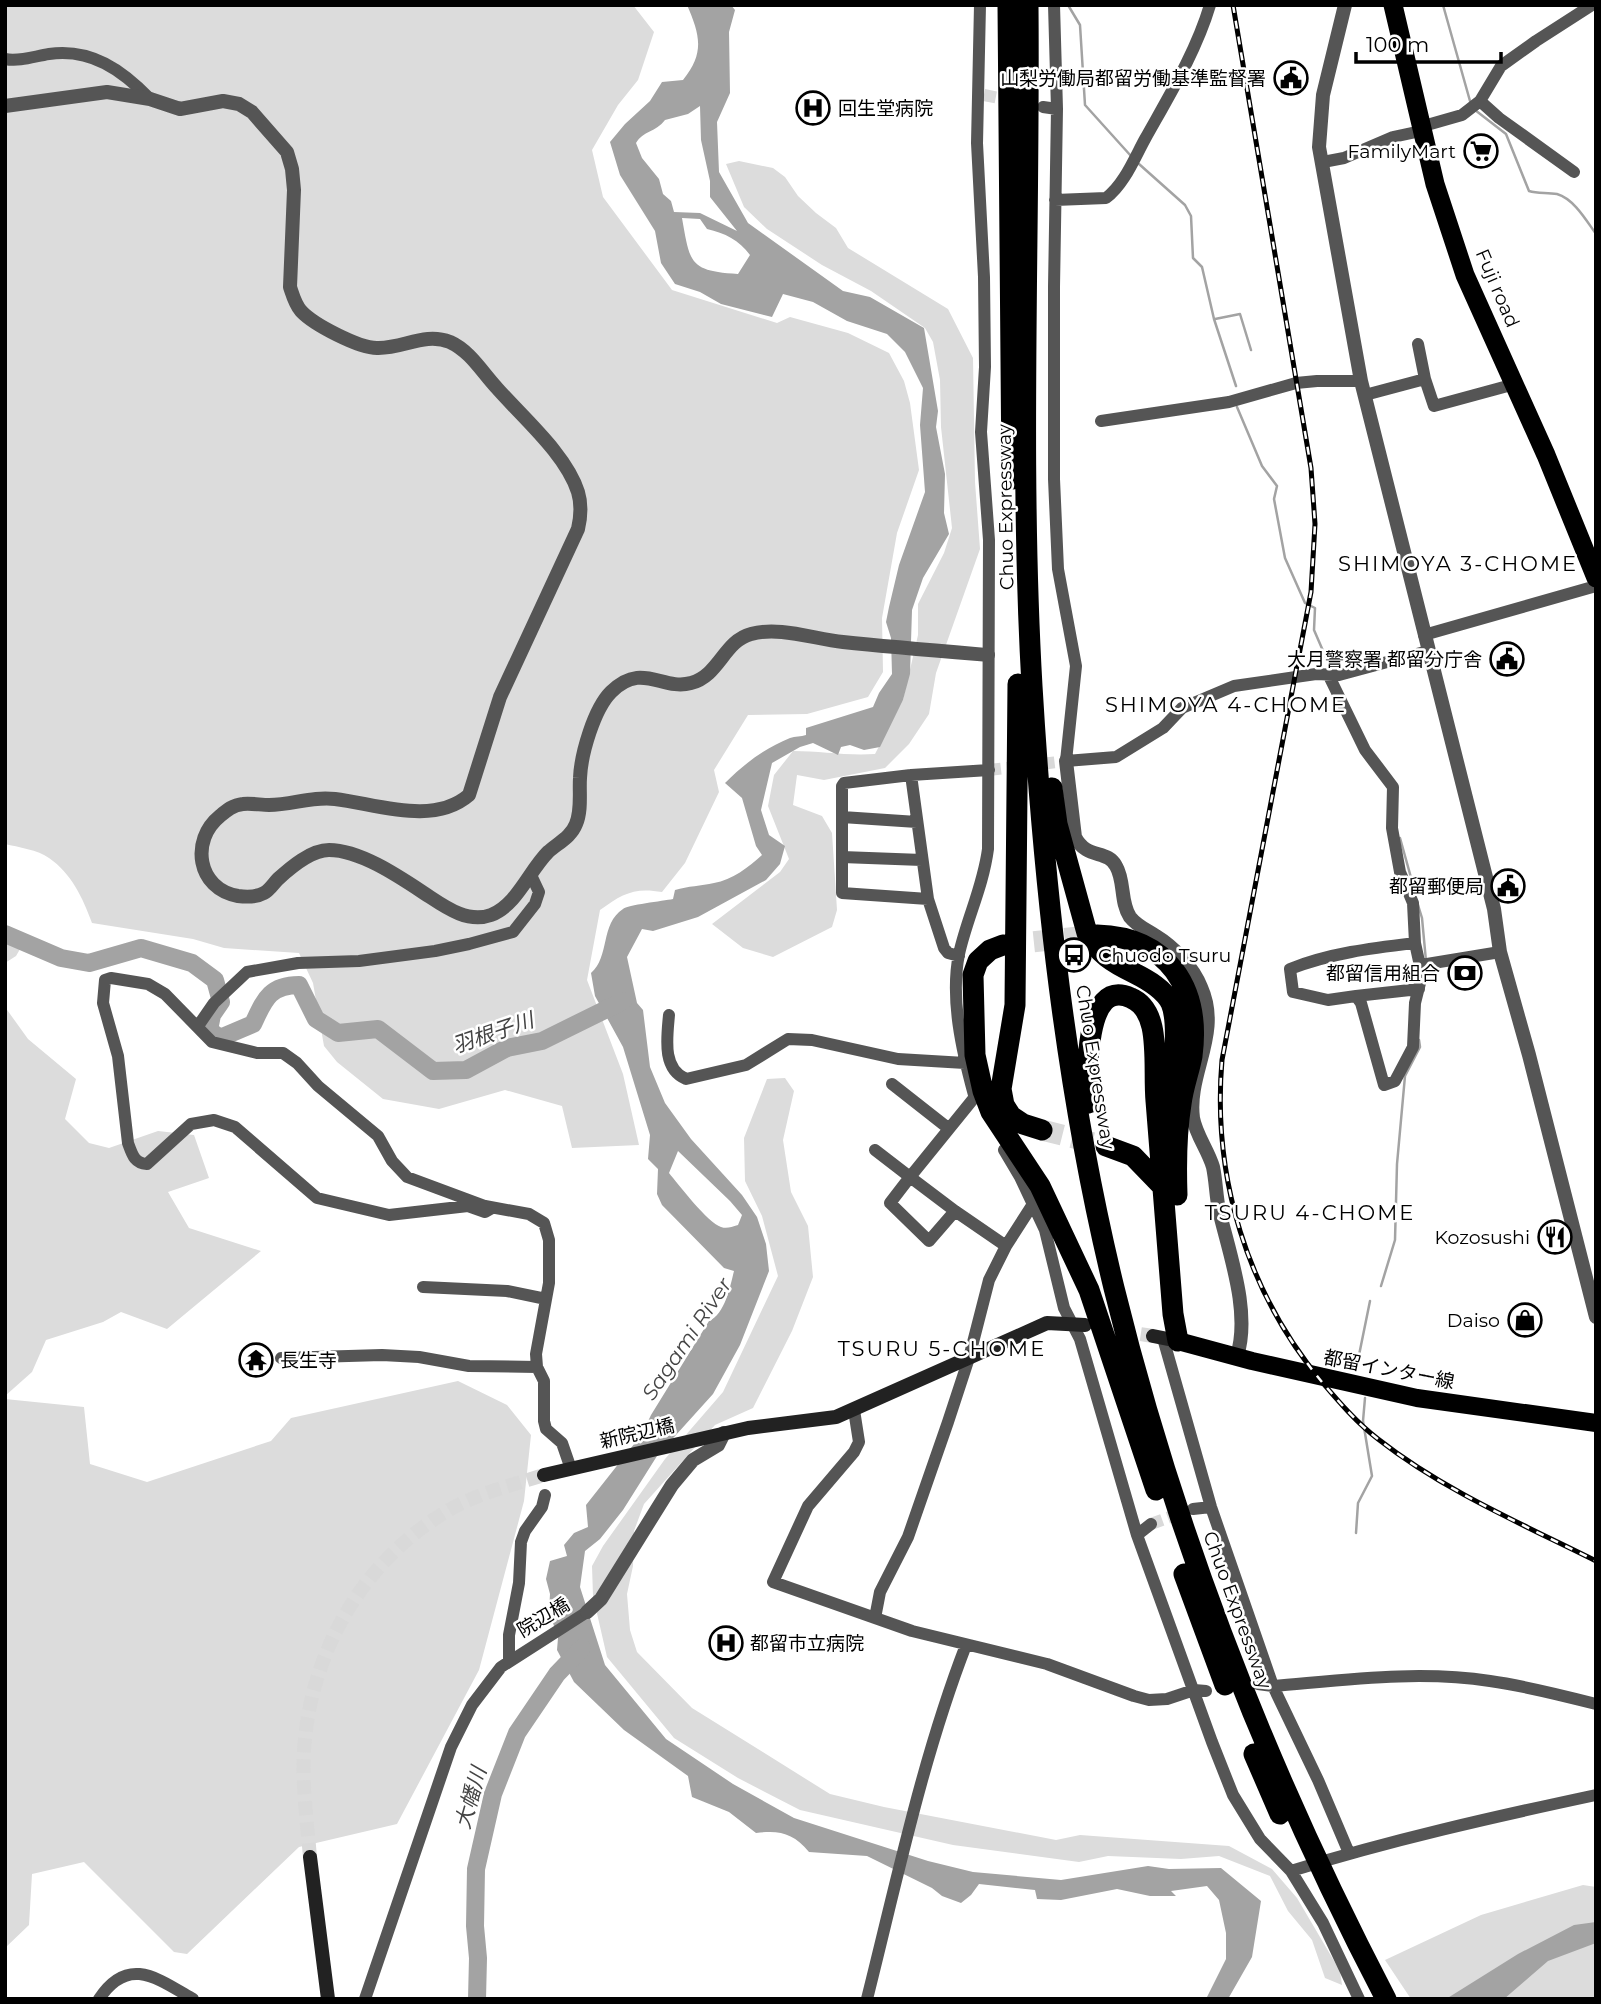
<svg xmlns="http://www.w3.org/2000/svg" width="1601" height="2004" viewBox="0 0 1601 2004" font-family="Montserrat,'Noto Sans JP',sans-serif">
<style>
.green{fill:#dcdcdc}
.water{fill:#a3a3a3;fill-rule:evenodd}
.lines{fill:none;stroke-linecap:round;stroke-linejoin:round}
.stream{stroke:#a3a3a3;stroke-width:2.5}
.river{stroke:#a3a3a3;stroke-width:18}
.minor-tunnel{stroke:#d9d9d9;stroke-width:12;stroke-dasharray:12 6;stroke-linecap:butt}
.secondary-tunnel{stroke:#d9d9d9;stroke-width:14;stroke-dasharray:14 7;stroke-linecap:butt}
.motorway-tunnel{stroke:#d9d9d9;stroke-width:21;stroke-dasharray:21 10;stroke-linecap:butt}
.minor{stroke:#555;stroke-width:12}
.tertiary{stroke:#555;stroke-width:14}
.secondary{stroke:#222;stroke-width:14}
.primary{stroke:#000;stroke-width:18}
.trunk{stroke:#000;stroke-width:19}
.motorway{stroke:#000;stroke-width:21}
.rail-casing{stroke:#000;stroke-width:5}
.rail{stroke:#fff;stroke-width:2.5;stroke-dasharray:8;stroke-linecap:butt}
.labels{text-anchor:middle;stroke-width:5;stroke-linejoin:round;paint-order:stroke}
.poi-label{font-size:19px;fill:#000;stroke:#fff;text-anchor:end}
.street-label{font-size:19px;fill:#000;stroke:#fff}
.neighbourhood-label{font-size:21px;letter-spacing:2px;fill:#000;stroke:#fff}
.water-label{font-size:21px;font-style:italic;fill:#444;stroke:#fff}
</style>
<rect width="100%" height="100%" fill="#fff"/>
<!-- green -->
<path class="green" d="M5,5H633L654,32L638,80L618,105L592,150L603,197L672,290L777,323L790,317L848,333L889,353L904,381L910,403L919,470L897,533L882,618L883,672L868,697L807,714L748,715L714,770L719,792L685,863L662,892C634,887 622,894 600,910L587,980L623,1074L639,1145L572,1148L562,1106L505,1090L439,1109L383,1099L337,1062L324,1046L313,983L299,953L224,948L193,939L92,923C83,898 71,873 49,858C38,850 18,847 5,844Z
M739,161L773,168L785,177L798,196L816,213L836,228L848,248L948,309L973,358L975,482L980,549L936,673L929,714L909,744L885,768L824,780L797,775L793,805L822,816L832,833L837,910L832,927L773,957L743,948L712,924L780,872L789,859L768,806L774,775L793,751C820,751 847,756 875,754L903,700L918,635V604L944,553L952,528L941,427L940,380L933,342L925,328L871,291L822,265L767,229L744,207L726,164Z
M5,933L23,944L16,956L5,963Z
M5,1007L28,1039L76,1079L65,1119L89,1143L109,1148L158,1131L194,1135L209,1178L168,1192L189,1228L261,1251L167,1329L121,1312L103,1322L46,1340L32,1372L5,1396Z
M785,1078L794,1091L783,1140L791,1192L808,1226L813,1277L792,1331L753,1408L715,1425L644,1504L634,1531L633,1566L627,1594L630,1630L637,1652L692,1708L830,1794L884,1807L1056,1840L1080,1835L1229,1846L1272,1869L1297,1898L1340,1971L1342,1985L1325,1978L1312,1940L1288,1911L1270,1876L1219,1856L1181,1859L1108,1856L1079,1862L953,1845L800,1810L738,1778L674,1738L607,1657L593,1596L592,1566L603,1546L665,1459L723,1392L778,1276L762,1216L745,1181L744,1138L767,1079Z
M458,1381L507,1405L531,1435L524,1501L479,1670L397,1824L299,1847L187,1954L174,1952L84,1862L32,1874L29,1925L5,1948V1399L84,1407L90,1464L147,1482L271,1441L291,1418Z
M1583,1885L1596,1887V1999H1411L1385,1960L1481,1915Z"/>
<!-- water -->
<path class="water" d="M687,5H731L735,10L729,32L730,93L717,122L719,172L748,223L843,291L870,297L924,328L938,411L936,427L945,474L944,513L949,534L923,578L912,610L910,674L903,700L880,747L864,750L850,745L841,747L838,755L813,743L800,747L772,763L761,810L769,835L785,846L780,864L766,880L698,917L653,931L642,929L627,957L637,1003L643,1010L650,1067L665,1103L691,1139L742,1195L757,1217L766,1244L769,1271L740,1345L713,1394L657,1456L623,1510L600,1539L585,1551L580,1587L605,1665L666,1739L733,1784L794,1818L928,1861L973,1872L1061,1880L1148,1866L1169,1869L1221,1868L1261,1901L1252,1957L1228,1999H1206L1226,1959V1933L1219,1900L1207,1886L1171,1891L1176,1896H1150L1117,1889L1061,1900L1037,1899L1035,1890L979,1884L971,1895L961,1903L942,1896L932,1888L867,1856L809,1852C793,1833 780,1830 756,1833L729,1812L692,1797L688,1776L624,1730L574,1682L557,1650L558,1638L549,1611L550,1594L546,1579L550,1561L567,1556L564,1545L574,1533L588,1527L586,1505L642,1434L651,1415L709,1321C725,1314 730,1287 734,1271L724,1268L662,1205L657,1194L658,1169L648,1159L650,1135L623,1047L595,996L591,973C610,957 600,924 623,909C627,905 663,901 673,899L675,890C688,886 701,886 714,883C732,880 749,867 762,855L756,846L742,798L725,783C744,764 765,748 790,738C795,736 801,737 806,735V728L873,707L879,693L892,674L891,638L886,622L889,607L899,565L925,492L920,425L923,388L905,352L887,334L847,321L813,302L783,294L772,317L721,304L700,292L675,284L661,263L655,231L620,175L610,142L625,124L650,101L662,82L683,80C705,53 700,35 687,5ZM700,106L701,140L710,181V197L737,231L700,213L674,212L671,201L663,194L659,179L642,158L636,143C643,131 656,132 665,120L688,114ZM682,218L700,219L707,229C725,233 739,240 750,255L738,274C689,271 690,263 682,218ZM678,1151L730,1201L742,1215L738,1225C731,1227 727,1229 721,1227C708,1223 678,1184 669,1173Z
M1596,1922V1943L1548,1961L1504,1999H1446L1518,1954L1574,1925Z"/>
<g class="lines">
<!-- stream -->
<path class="stream" d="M1068,5L1080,25L1085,105L1131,156
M1443,5L1470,101
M1475,110L1506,134L1529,191C1538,194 1547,192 1557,194C1574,199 1586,220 1596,234
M1139,164L1185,205L1191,216L1193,258L1202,267L1214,319L1236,386
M1215,319L1240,314L1251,350
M1237,407L1262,466L1277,486L1274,499L1285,558L1305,603L1315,608L1314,630L1330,667
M1400,838L1415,892
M1418,905L1422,918L1426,961
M1381,1286L1395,1240L1397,1164L1405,1076L1420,1047L1419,1040
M1358,1360L1370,1301
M1356,1533L1358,1503L1372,1476L1363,1421L1365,1398"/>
<!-- river -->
<path class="river" d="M5,934L61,958L89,963L141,948L192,963L215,980L221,1002L212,1015L209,1030L220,1038L253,1024C264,1001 269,985 299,985L316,1019L338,1033L378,1029L433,1071L466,1070L507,1048L542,1041L623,1001
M477,1999L478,1958L475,1926L476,1869L493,1794L517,1733L557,1674L582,1648"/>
<!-- minor-tunnel -->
<path class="minor-tunnel" d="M984,95L1015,101
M989,770L1066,761
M1151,1524L1170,1517"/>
<!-- secondary-tunnel -->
<path class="secondary-tunnel" d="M1120,1331L1153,1336
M310,1857C307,1822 302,1786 304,1751C310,1652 363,1560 449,1510C479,1493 512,1485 544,1475"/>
<!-- motorway-tunnel -->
<path class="motorway-tunnel" d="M1003,945L1097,935
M1042,1130L1106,1146"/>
<!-- minor -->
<path class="minor" d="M1054,5L1057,109L1054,287V479L1058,569L1076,666L1066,761L1116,757L1163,728L1182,708L1234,686L1316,674L1339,675L1428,651
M5,59C20,62 35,56 49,54C91,48 122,70 150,99
M1480,101L1499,118L1574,172
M1043,107L1057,109
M1420,127L1462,115L1480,101L1501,66L1536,41L1592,5
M1323,162L1344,158L1393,137L1421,131
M1055,200L1106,198C1124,185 1135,157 1145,139C1169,96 1196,52 1210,5
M1418,344L1425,379
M1365,395L1425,379L1434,406L1515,384
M1101,421L1229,402L1296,383L1317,381H1361
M1424,635L1596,586
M1329,676L1365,750L1393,787L1392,828L1400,872L1413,903L1415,943L1422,975L1415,1003L1413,1047L1395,1081L1384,1085L1361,1003L1356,996L1328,1000L1293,992L1290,969C1330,953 1373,948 1415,943
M911,775L928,899L944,948L948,953L959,956
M842,817L917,822
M842,857L922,860
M928,899L842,893V786L844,783L911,775L989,770
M1421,965L1500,952
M1356,996L1419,989
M669,1015C667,1038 662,1069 686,1079L746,1065L788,1039L812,1040L898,1059L965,1063
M198,1026L214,1003L247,972L298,963L359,961L435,951L469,944L513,932L535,904L539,892L531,875
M892,1084L948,1128
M974,1095C962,1051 950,999 959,954C967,918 983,887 988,849L989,540L981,432L985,367L984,277L977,143L980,5
M974,1098L910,1177L955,1211L1006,1246
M875,1150L910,1177L890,1203L929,1241L955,1211
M1004,1150L1020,1177L1045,1230L1064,1308L1080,1339L1137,1535L1212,1742L1233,1795L1260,1839L1291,1871L1323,1923L1359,1999
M492,1208L485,1212L468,1206L389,1215L317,1198L235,1127L214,1120L191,1124L147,1164C134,1163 132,1154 128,1143L118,1056L103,1003L105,980L111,978L148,984L165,994L212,1042L257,1053H283L297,1063L318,1086L378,1136L392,1161L407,1177L485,1206L529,1214L544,1223L549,1240V1283L536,1354L537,1367L544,1381V1421L546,1429L562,1443L571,1469
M423,1287L507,1291L546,1299
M1163,1338L1211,1507L1273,1686L1318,1780L1349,1853
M281,1358L382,1355L419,1357L469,1366L537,1367
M854,1410L859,1442L854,1452L808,1506L773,1582L912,1631L1047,1664L1134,1696L1149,1700L1167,1699L1194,1690L1206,1691
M1193,1509L1211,1507
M1137,1535L1151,1524
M875,1618L880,1592L908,1537L948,1422L969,1358L989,1280L1006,1246L1033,1204
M509,1662V1635L519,1583L521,1542L525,1531L542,1507L545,1495
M1258,1684L1273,1686C1345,1680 1418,1670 1490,1681C1526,1686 1561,1695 1596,1704
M1291,1871C1391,1840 1493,1817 1596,1795
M99,1999C128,1955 157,1978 193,1999
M365,1999L451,1747L472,1705L501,1667L587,1612
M867,1999C897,1880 922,1759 966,1645"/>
<!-- tertiary -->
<path class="tertiary" d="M1345,5L1323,95L1319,147L1361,381L1494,909L1500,952L1529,1055L1596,1317
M5,106L107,92L150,99L180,109L223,101L239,104L252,112L287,152L292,169L294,190L290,287C293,296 295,304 301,311C314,325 359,348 377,348C403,349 424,332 450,342C470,351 482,372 496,387C522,417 566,454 578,492C582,505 581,516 578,529L500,697L469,795C433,826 377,804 335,799C312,796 292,805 269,805C261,805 251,803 243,804C233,805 227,810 220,816C190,840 197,889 238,896C246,897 257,897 264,893C269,891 274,883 278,879C291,867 311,850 329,850C362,850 404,880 430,897C448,909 469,923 491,915C517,905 529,871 548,852C558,843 571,837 576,824C582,810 579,792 580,778C581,754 594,709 611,692C642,661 662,691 691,683C719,676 724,641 751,634C779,626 814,639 843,642C891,647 940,651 988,655
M1066,761L1075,837C1087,860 1107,849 1116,866C1125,881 1120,902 1130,917C1137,926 1147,930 1156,936C1174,947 1193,967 1201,987C1222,1034 1187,1073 1193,1118C1196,1135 1208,1150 1213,1167C1216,1181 1216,1196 1219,1210C1229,1253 1251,1312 1237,1356
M587,1612L601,1599L672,1485L693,1460L718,1445L724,1433"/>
<!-- secondary -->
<path class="secondary" d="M1153,1336L1178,1341
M544,1475L748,1428L836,1417L1047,1323L1085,1325
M310,1857L328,1999"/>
<!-- primary -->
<path class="primary" d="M1178,1341L1252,1361L1417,1398L1596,1423"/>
<!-- trunk -->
<path class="trunk" d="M1393,5L1435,184L1465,275L1546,455L1596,578"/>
<!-- motorway -->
<path class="motorway" d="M1008,5L1012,479
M1028,5C1030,232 1019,459 1032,686C1044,888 1066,1091 1114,1288C1175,1536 1268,1773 1386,1999
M1018,684L1015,1005L1001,1089L1004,1105L1011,1116L1023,1124L1042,1130
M1052,788L1057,824L1087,933C1098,954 1113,963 1134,973C1148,980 1164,989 1171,1003C1182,1029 1169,1091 1168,1121
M1097,935C1168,937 1201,988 1192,1056C1189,1072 1183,1087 1181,1104C1176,1134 1176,1165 1177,1195
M1003,945L990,950L978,961L973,975L975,1055L983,1091L991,1112L1040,1186L1089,1290L1156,1490
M1089,1103C1087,1079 1083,976 1131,998C1143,1003 1149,1014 1152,1027C1157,1050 1154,1077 1156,1101C1162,1172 1168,1243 1173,1314L1178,1341
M1106,1146L1133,1156L1163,1187
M1184,1574L1225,1685
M1254,1754L1280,1814"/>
<defs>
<path id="rail" d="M1233,5L1311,468L1315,524L1311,592L1222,1060C1212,1177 1247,1292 1322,1382C1339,1402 1357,1423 1378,1439C1443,1490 1522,1524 1596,1561"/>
</defs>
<!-- rail casing -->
<use href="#rail" class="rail-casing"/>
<!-- rail -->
<use href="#rail" class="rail"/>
</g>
<!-- icons -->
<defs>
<symbol id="civic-ring" viewBox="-11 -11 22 22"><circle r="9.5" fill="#fff" stroke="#000" stroke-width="1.5"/><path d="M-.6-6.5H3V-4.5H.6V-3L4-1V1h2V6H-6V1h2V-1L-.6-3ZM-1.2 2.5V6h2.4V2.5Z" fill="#000"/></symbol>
<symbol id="hospital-ring" viewBox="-11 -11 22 22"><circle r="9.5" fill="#fff" stroke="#000" stroke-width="1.5"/><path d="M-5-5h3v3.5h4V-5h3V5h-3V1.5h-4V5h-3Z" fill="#000"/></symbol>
<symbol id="supermarket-ring" viewBox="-11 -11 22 22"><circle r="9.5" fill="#fff" stroke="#000" stroke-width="1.5"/><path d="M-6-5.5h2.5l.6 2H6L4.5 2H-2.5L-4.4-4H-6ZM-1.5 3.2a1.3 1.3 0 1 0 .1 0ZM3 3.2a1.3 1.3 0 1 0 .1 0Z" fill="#000"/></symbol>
<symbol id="bus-ring" viewBox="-11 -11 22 22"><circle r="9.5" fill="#fff" stroke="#000" stroke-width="1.5"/><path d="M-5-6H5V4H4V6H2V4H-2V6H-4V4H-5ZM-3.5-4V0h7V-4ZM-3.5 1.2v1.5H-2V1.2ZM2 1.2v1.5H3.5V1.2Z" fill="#000"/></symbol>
<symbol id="bank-ring" viewBox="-11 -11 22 22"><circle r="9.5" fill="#fff" stroke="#000" stroke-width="1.5"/><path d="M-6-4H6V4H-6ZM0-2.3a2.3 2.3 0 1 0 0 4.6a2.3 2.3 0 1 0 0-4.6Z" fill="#000"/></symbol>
<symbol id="restaurant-ring" viewBox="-11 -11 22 22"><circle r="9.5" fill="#fff" stroke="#000" stroke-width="1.5"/><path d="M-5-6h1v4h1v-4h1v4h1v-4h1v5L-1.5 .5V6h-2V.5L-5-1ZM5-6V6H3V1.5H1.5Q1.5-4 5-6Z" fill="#000"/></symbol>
<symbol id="shop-ring" viewBox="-11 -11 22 22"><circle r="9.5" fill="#fff" stroke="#000" stroke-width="1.5"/><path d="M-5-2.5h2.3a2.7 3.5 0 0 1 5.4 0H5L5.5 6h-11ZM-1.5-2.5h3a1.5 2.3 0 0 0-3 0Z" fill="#000"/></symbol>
<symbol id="temple-ring" viewBox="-11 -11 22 22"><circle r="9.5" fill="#fff" stroke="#000" stroke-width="1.5"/><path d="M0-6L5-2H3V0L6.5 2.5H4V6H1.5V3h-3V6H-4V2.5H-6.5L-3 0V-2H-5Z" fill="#000"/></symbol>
</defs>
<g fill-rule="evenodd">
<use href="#civic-ring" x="1272" y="59" width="38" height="38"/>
<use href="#hospital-ring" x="794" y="89" width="38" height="38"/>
<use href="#supermarket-ring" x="1462" y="132" width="38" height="38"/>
<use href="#civic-ring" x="1488" y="640" width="38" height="38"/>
<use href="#civic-ring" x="1489" y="867" width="38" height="38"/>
<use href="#bus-ring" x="1055" y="936" width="38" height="38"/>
<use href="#bank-ring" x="1446" y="954" width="38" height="38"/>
<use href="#restaurant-ring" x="1536" y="1218" width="38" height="38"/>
<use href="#shop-ring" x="1506" y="1301" width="38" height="38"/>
<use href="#temple-ring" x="237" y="1341" width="38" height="38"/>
<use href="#hospital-ring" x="707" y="1624" width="38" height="38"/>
</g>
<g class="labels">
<!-- poi labels -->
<g class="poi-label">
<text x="1266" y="85">山梨労働局都留労働基準監督署</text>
<text x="838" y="115" text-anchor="start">回生堂病院</text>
<text x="1456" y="158">FamilyMart</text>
<text x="1482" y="666">大月警察署 都留分庁舎</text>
<text x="1484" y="893">都留郵便局</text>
<text x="1098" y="962" text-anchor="start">Chuodo Tsuru</text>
<text x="1440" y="980">都留信用組合</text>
<text x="1530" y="1244">Kozosushi</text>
<text x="1500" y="1327">Daiso</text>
<text x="280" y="1367" text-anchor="start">長生寺</text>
<text x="750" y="1650" text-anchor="start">都留市立病院</text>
</g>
<!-- street labels -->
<g class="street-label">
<text transform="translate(1498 288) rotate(67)" y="7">Fuji road</text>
<text transform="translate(1005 507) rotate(-91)" y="7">Chuo Expressway</text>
<text transform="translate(1096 1067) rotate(81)" y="7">Chuo Expressway</text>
<text transform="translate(1389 1369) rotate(11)" y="7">都留インター線</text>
<text transform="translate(637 1433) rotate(-13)" y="7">新院辺橋</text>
<text transform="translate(1238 1610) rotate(70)" y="7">Chuo Expressway</text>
<text transform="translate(543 1617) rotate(-31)" y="7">院辺橋</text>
</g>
<!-- neighbourhood labels -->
<g class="neighbourhood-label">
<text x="1458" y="571">SHIMOYA 3-CHOME</text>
<text x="1226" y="712">SHIMOYA 4-CHOME</text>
<text x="1310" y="1220">TSURU 4-CHOME</text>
<text x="942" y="1356">TSURU 5-CHOME</text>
</g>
<!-- water labels -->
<g class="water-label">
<text transform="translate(493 1033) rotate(-19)" y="7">羽根子川</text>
<text transform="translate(687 1339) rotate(-56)" y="7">Sagami River</text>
<text transform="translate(471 1798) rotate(-74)" y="7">大幡川</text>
</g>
</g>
<!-- border -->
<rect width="1601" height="2004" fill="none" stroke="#000000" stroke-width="14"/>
<!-- scale -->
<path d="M1356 52v10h145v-10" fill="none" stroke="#000000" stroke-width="3.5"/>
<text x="1366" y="52" font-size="21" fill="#000000" stroke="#ffffff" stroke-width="5" paint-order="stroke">100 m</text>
</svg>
